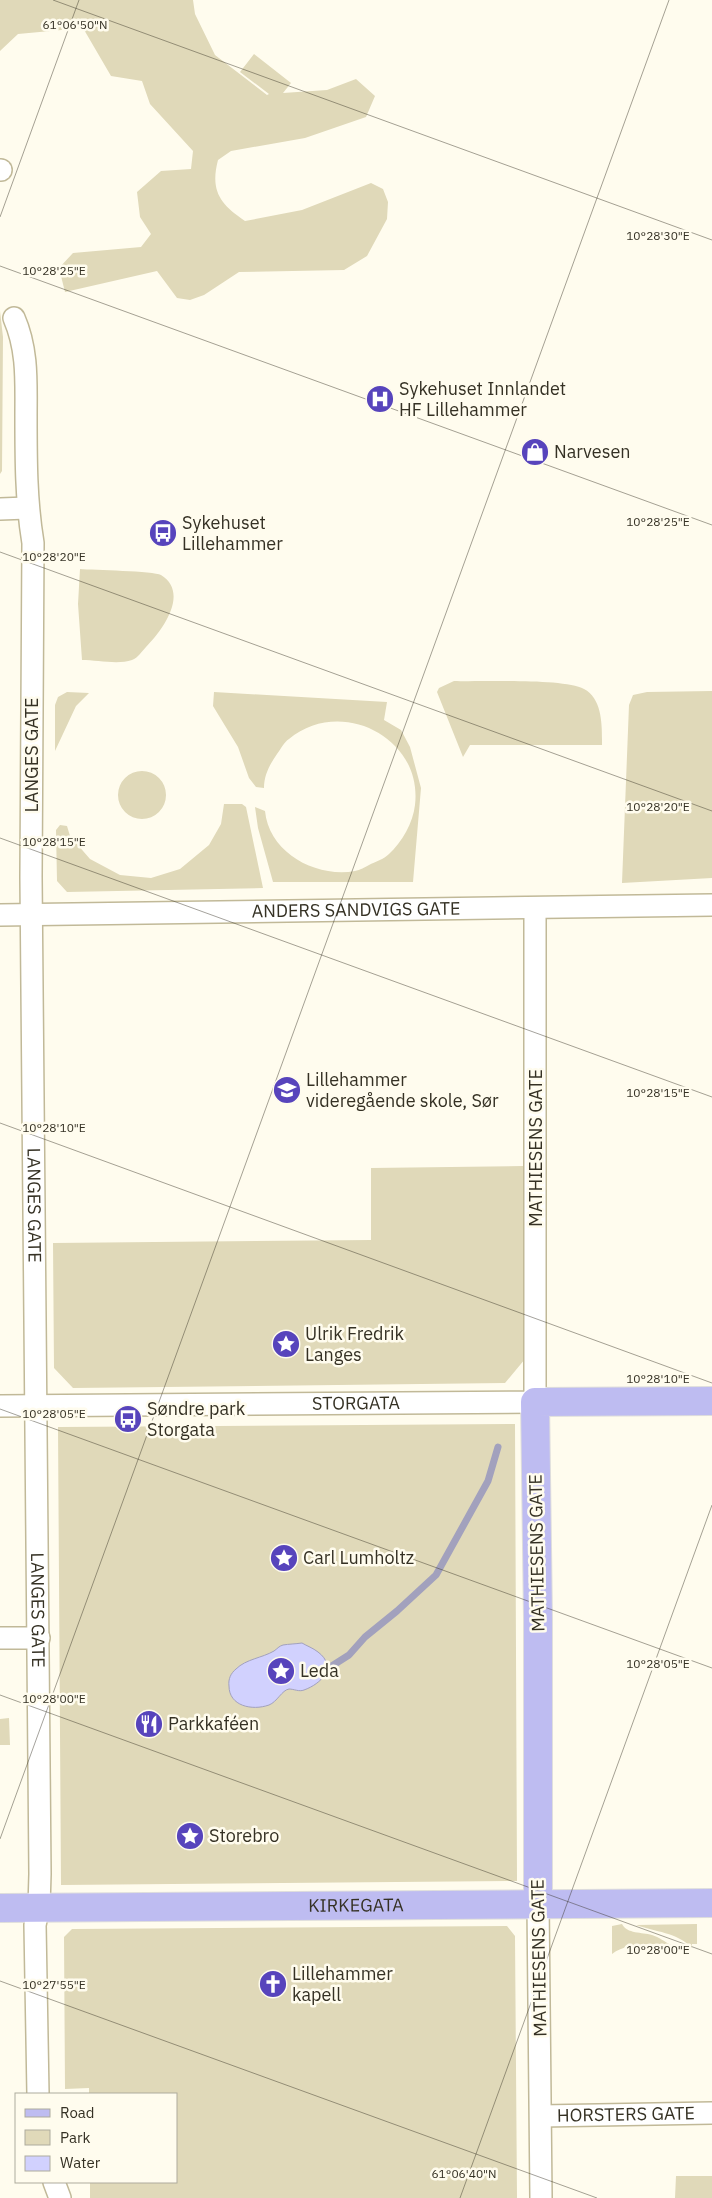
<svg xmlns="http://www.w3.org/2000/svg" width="712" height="2198" viewBox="0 0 712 2198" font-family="'IBM Plex Sans',sans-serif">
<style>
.green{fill:#e0d9b9}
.water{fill:#d1d1fe;stroke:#a2a1bd}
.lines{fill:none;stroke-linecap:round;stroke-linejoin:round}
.stream{stroke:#a2a1bd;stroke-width:7}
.street-casing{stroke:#c1b998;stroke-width:24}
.primary-casing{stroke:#dfdedc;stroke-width:30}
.street{stroke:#fff;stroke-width:21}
.primary{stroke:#bebcf1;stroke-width:28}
.ticks{fill:none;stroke:#353124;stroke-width:1;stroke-opacity:0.45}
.labels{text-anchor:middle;stroke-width:5;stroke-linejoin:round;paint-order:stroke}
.poi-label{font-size:18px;fill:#353124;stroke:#fffcee;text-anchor:start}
.street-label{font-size:18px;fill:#353124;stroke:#fffcee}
.ticks-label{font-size:12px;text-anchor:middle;fill:#353124;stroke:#fffcee;stroke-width:5;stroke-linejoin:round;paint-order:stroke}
</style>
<rect width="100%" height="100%" fill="#fffcee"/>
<!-- green -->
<path class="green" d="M0,0H193L195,14L215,55L267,95L269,94L240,72L254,54L291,83L283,93L327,90L356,79L375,96L366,117L305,138L231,151L218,160C210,191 220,204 245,221L302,210L371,183L383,189L388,202L387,219L367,256L344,270L239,272L204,295L190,300L177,298L157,271L65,292L59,268L73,253L141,247L151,234L140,217L137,192L161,171L191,169L193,151L150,104L142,81L111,76L83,28L18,34L0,51Z
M0,311L3,337L2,471L0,474Z
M80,569C93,570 154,571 161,575C190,593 162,631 146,647C142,651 138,658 132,660C118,665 97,660 82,660L78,604Z
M454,681C481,682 563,678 584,689C603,699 602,727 602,745H470L463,757L437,692L439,688Z
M712,691V878L622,883L629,705L633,695L647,692Z
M67,692L89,693L76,706L55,751V705L58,697Z
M214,692L387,702L384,720L401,730L410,747L421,788L413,882H273L258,828L255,807L265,811C269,853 316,878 355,871C360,870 365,867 369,865C375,862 384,859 389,854C402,842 413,823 415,805C423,737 340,696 289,739C284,742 281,749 277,754C270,764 264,775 264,788L256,787L249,778L238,747L213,706Z
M118 795a24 24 0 1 1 48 0a24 24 0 1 1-48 0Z
M224,804H242L246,807L263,888L67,892L57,881L56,830L60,825L67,826L70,836L90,859L120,875L151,878L180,869L209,845L221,824Z
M523,1166L525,1359L505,1383L73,1388L54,1368L53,1243L371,1240V1168Z
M515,1424L517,1881L61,1885L58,1427Z
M9,1718L10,1745H0V1719Z
M622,1924C627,1934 642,1932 652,1935C659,1937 665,1942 671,1945C652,1944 627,1942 612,1954V1926Z
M697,1924V1944H692V1948C677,1932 655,1932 636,1925Z
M507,1926L515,1936L517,2198H90V2182H176V2094H89V2088L65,2089L64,1937L72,1929Z
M676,2176H712V2198H675Z"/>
<!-- water -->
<path class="water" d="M302,1643C307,1646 313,1648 318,1652C338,1667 321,1684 304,1690C299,1692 294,1689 289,1689C282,1690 277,1702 269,1705C252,1711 229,1706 229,1686C228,1679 231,1673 236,1669C246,1659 262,1658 274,1651C277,1649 279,1646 283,1645C289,1644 295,1644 302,1643Z"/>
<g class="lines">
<!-- stream -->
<path class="stream" d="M327,1669L349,1655L365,1637L397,1611L436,1575L488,1481L498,1447"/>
<defs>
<g id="street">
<path d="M0,170H1"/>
<path id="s1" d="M14,318C28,350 26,382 26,416C26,459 26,501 33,543L31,877L40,1874L39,1907L35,1925L38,2094"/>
<path d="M0,509L27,508"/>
<path id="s2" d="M0,915L712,905"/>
<path id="s3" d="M0,1406L535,1402V908"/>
<path d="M0,1638H39"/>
<path d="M538,1903L541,2198"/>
<path id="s4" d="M541,2116L712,2113"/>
<path d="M54,2182L60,2198"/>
</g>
<g id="primary">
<path d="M538,1903V1618L535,1402L712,1401"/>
<path id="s5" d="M0,1908L712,1903"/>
</g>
</defs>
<!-- street casing -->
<use href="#street" class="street-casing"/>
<!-- primary casing -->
<use href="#primary" class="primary-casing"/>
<!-- street -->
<use href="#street" class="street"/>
<!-- primary -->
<use href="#primary" class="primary"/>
</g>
<!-- ticks -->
<path class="ticks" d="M53,0L712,240M0,217L79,0M0,266L712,525M0,552L712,811M0,838L712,1097M0,1123L712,1383M0,1409L712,1668M0,1695L712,1954M0,1839L669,0M0,1981L597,2198M460,2198L712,1505"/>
<!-- icons -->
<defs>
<symbol id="hospital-disc" viewBox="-11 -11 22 22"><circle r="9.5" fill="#5744bc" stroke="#fffcee"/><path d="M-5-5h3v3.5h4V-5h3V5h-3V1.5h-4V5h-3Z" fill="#fff"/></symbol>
<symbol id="shop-disc" viewBox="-11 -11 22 22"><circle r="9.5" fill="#5744bc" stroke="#fffcee"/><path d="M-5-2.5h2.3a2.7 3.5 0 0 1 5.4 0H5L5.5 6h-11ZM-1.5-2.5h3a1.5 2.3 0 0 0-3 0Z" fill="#fff"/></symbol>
<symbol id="bus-disc" viewBox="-11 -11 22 22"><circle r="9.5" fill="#5744bc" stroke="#fffcee"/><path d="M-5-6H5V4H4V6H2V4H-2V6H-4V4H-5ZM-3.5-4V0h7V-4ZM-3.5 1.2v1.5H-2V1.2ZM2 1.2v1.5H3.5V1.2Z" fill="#fff"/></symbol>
<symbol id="school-disc" viewBox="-11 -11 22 22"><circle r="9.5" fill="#5744bc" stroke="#fffcee"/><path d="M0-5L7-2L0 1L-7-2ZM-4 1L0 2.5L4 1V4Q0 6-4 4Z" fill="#fff"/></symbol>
<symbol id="sight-disc" viewBox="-11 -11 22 22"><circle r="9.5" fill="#5744bc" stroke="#fffcee"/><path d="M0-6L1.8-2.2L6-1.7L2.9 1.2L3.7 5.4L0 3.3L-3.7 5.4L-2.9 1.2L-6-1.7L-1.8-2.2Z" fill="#fff"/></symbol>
<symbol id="restaurant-disc" viewBox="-11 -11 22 22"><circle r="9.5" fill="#5744bc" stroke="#fffcee"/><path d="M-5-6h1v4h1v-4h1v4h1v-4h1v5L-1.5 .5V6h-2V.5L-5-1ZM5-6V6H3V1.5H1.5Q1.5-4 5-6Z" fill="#fff"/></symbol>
<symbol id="church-disc" viewBox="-11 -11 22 22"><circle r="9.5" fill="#5744bc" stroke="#fffcee"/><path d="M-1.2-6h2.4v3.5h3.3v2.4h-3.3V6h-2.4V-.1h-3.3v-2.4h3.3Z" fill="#fff"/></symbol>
</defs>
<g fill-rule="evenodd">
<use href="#hospital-disc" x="364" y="383" width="32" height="32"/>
<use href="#shop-disc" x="519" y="436" width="32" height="32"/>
<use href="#bus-disc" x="147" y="517" width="32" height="32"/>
<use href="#school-disc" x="271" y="1074" width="32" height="32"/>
<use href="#sight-disc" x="270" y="1328" width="32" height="32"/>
<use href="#bus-disc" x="112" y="1403" width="32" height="32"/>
<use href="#sight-disc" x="268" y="1542" width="32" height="32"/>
<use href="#sight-disc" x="265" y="1655" width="32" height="32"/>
<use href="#restaurant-disc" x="133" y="1708" width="32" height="32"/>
<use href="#sight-disc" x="174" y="1820" width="32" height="32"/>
<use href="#church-disc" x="257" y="1968" width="32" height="32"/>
</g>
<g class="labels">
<!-- poi labels -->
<g class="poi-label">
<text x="399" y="395">Sykehuset Innlandet<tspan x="399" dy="21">HF Lillehammer</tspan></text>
<text x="554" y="458">Narvesen</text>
<text x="182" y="529">Sykehuset<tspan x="182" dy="21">Lillehammer</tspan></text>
<text x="306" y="1086">Lillehammer<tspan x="306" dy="21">videregående skole, Sør</tspan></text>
<text x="305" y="1340">Ulrik Fredrik<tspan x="305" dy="21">Langes</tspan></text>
<text x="147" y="1415">Søndre park<tspan x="147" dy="21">Storgata</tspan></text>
<text x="303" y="1564">Carl Lumholtz</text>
<text x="300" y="1677">Leda</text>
<text x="168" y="1730">Parkkaféen</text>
<text x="209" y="1842">Storebro</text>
<text x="292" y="1980">Lillehammer<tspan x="292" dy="21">kapell</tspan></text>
</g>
<!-- street labels -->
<g class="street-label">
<text transform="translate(32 755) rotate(-90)" y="6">LANGES GATE</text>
<text dy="6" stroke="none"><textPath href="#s2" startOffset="356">ANDERS SANDVIGS GATE</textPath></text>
<text transform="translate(536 1148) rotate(-90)" y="6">MATHIESENS GATE</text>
<text dy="6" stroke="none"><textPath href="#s1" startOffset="889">LANGES GATE</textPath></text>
<text dy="6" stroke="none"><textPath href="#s3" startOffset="356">STORGATA</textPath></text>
<text transform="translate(537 1553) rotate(-91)" y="6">MATHIESENS GATE</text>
<text dy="6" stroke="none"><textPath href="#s1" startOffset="1294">LANGES GATE</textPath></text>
<text dy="6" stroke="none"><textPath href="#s5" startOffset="356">KIRKEGATA</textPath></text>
<text transform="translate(539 1958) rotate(-91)" y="6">MATHIESENS GATE</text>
<text dy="6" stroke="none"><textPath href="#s4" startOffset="85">HORSTERS GATE</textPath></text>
</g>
</g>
<g class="ticks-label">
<text x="75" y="29">61°06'50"N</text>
<text x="658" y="240">10°28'30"E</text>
<text x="54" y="275">10°28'25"E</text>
<text x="658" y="526">10°28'25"E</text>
<text x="54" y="561">10°28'20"E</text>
<text x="658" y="811">10°28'20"E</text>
<text x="54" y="846">10°28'15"E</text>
<text x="658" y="1097">10°28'15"E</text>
<text x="54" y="1132">10°28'10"E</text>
<text x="658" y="1383">10°28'10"E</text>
<text x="54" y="1418">10°28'05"E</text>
<text x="658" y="1668">10°28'05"E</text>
<text x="54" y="1703">10°28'00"E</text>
<text x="658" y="1954">10°28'00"E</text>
<text x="54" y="1989">10°27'55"E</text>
<text x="464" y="2178">61°06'40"N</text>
</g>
<!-- legend -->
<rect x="15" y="2093" width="162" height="90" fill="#fffcee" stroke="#aeab9d"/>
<rect x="25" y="2109" width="25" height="8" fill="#bebcf1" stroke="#aeab9d"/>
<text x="60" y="2118" font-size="15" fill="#353124">Road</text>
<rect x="25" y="2130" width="25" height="15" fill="#e0d9b9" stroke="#aeab9d"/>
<text x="60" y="2143" font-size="15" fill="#353124">Park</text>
<rect x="25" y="2156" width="25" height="15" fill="#d1d1fe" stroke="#aeab9d"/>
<text x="60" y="2168" font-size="15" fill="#353124">Water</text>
</svg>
